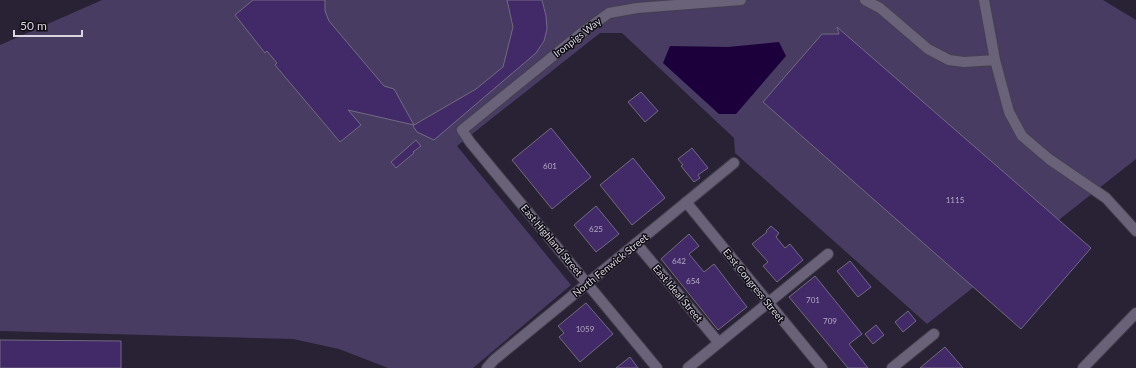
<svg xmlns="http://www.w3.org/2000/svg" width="1136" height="368" viewBox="0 0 1136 368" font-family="Lato,sans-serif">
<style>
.green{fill:#483c62}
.water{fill:#1c003b}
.building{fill:#422968;stroke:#726b81}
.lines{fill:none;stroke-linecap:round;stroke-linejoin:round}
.minor-casing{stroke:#45404f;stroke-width:12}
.minor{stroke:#696278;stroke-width:10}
.labels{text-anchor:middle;stroke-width:3;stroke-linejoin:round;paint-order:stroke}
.number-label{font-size:8px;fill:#b3abc4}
.street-label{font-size:10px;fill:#d9d6e2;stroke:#100d15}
</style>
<rect width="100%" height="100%" fill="#282234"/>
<!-- green -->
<path class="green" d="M102,0H1103L1136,20V159L927,324L735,153L734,138L622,33H600L457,146L571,285L473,368H388L339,349L293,339L0,331V45Z"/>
<!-- water -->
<path class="water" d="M779,42L786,56L736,114H719L663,63L670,46L728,47Z"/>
<!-- building -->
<path class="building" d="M253,0H325V11L329,21L384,86L394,89L414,125L476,89L503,67L513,27L507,0H542L546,16L547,29L544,41L536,53L434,140L417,132L413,126L414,125L348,110L361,125L340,142L275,65L277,63L267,51L265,53L235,15Z
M837,27L1091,248L1021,329L763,102L822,34H839Z
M641,92L658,111L645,122L628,102Z
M551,128L591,177L552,209L512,160Z
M416,140L421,146L413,152L414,153L396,168L391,162Z
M692,148L708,168L698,175L700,178L694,182L681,166L683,165L678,159Z
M633,158L665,198L632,225L600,185Z
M596,206L619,234L596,252L574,225Z
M771,226L779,233L776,237L785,248L790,244L803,260L777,282L763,266L768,262L752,244L767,232L766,231Z
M689,234L699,246L689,254L704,272L714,264L747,307L718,330L661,259Z
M850,261L871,287L858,297L837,271Z
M815,276L862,334L849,344L868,368H848L789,297Z
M586,303L613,334L580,362L559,337L564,333L558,326Z
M908,311L916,321L903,332L895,322Z
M876,325L884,335L873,344L865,334Z
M0,340L121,341V368H0Z
M945,347L963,368H920L933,357Z
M630,357L638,368H616Z"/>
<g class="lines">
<defs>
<path id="minor" d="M865,0L880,8L928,49L949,60L964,62L995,60L984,0
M995,60L1009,112L1022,136L1049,159L1106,198L1136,231
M686,202L822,368
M636,243L719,343
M487,368L494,360L734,163
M657,368L470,142L462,130L584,31L609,13L637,8L741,0
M688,368L828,254
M892,368L934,334
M1083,368L1136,313"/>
</defs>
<!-- minor casing -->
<use href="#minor" class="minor-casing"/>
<!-- minor -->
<use href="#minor" class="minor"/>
</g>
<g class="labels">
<!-- number labels -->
<g class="number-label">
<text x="550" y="169">601</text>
<text x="955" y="203">1115</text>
<text x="596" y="232">625</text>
<text x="679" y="264">642</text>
<text x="693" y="284">654</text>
<text x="813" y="303">701</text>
<text x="830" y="324">709</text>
<text x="585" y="332">1059</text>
</g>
<!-- street labels -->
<g class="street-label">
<text transform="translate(577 37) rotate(-38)" y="4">Ironpigs Way</text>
<text transform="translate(552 240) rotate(50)" y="4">East Highland Street</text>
<text transform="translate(610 265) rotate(-39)" y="4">North Fenwick Street</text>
<text transform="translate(754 285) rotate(51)" y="4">East Congress Street</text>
<text transform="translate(678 293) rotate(50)" y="4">East Ideal Street</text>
</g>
</g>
<!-- scale -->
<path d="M14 30v6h68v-6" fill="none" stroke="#d9d6e2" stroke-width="2"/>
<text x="20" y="30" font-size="12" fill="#d9d6e2" stroke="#100d15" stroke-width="3" paint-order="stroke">50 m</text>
</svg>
